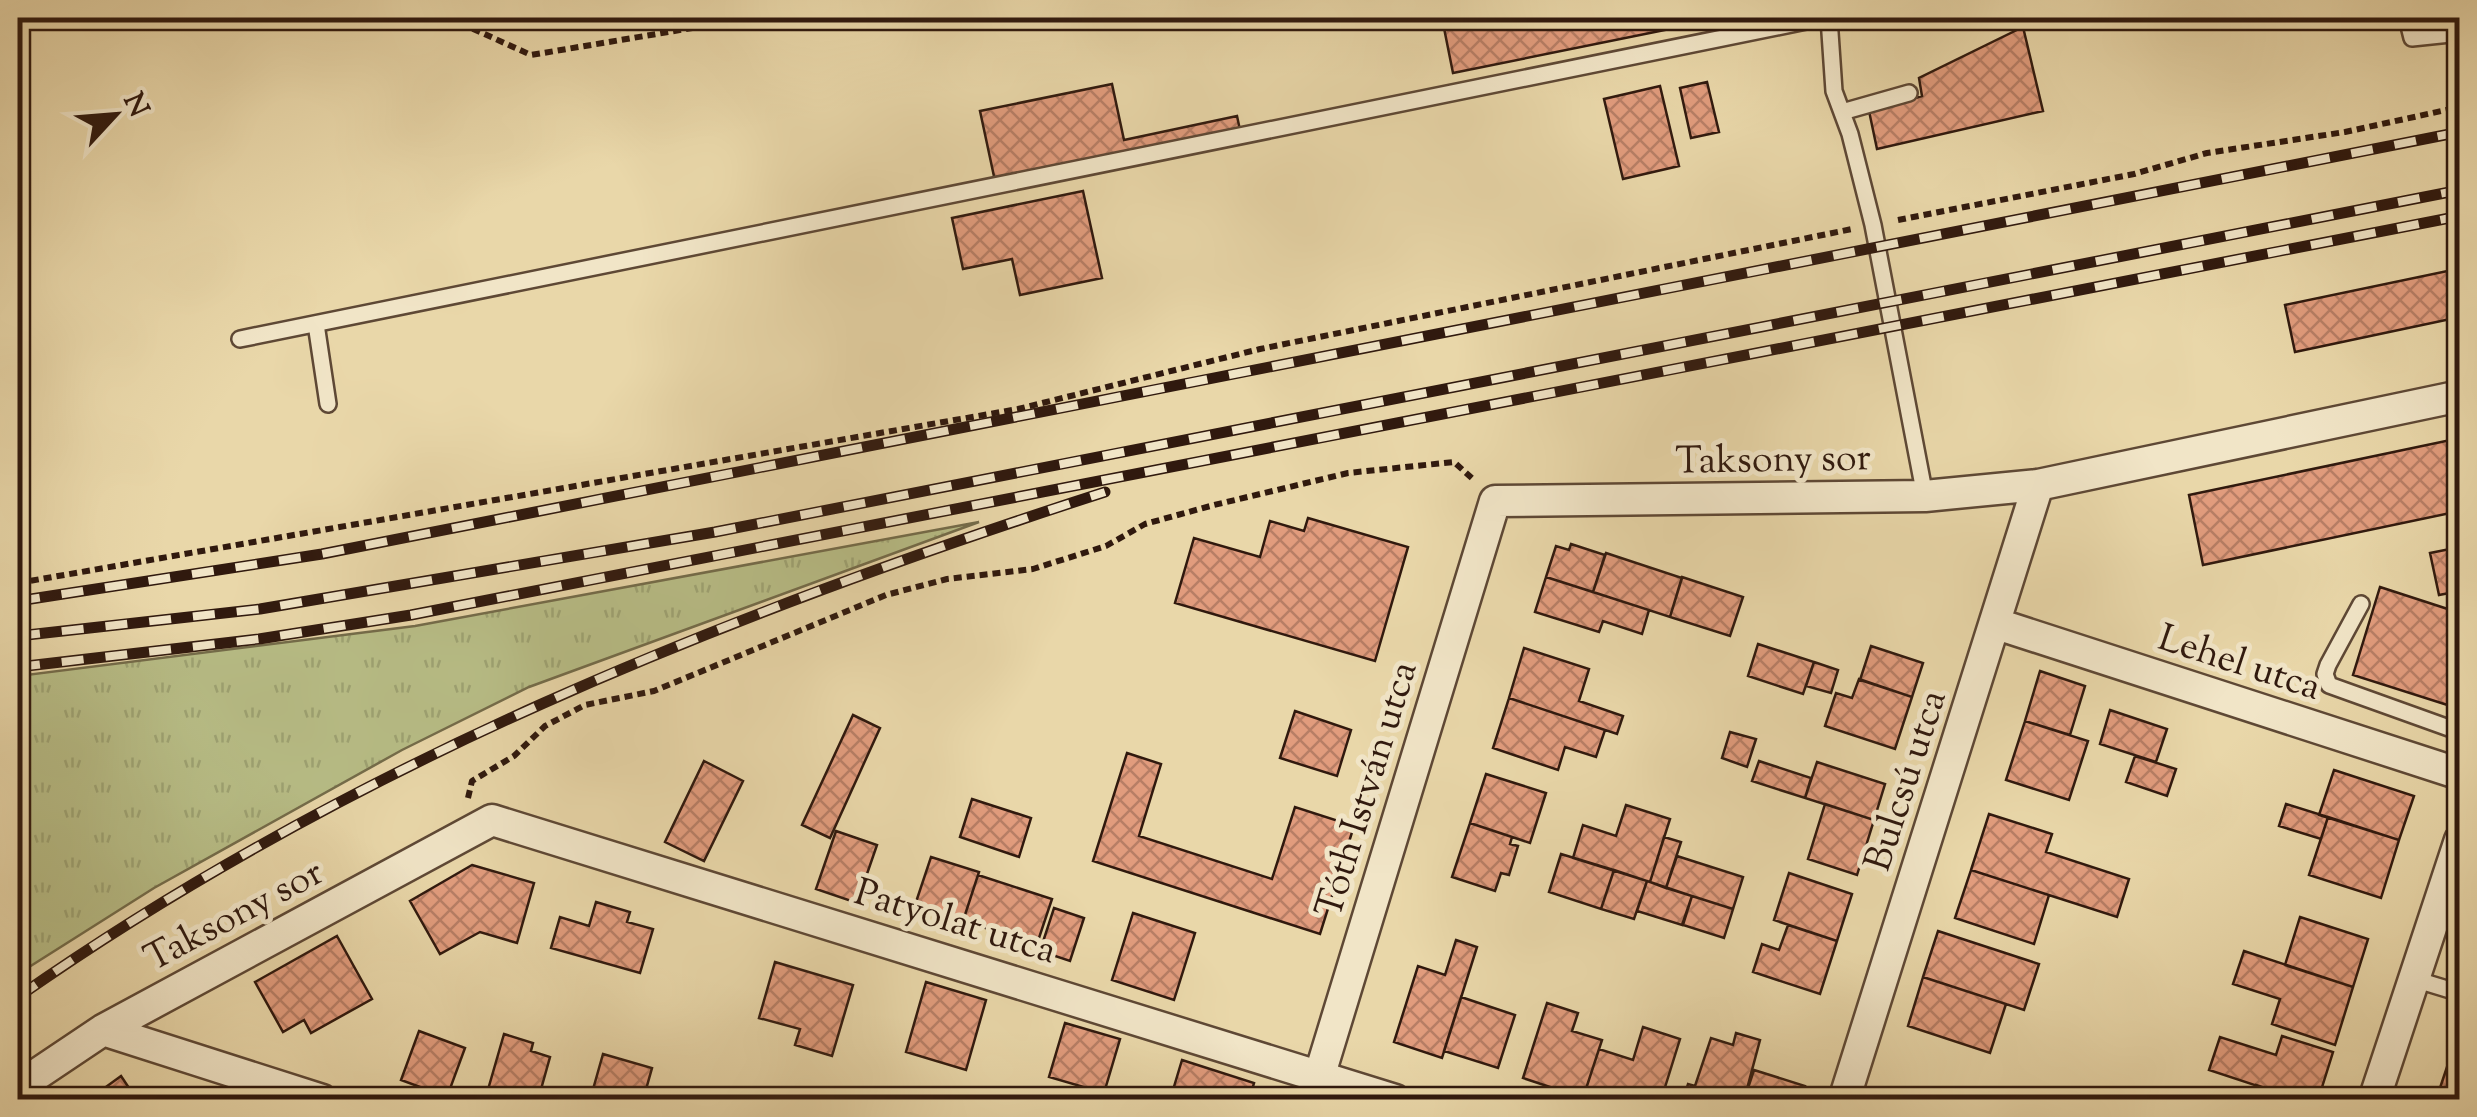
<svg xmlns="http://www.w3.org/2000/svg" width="2477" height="1117" viewBox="0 0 2477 1117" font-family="'Sorts Mill Goudy',serif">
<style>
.grass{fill:url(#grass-tufts);stroke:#746c4a;stroke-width:2.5}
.building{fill:url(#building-cross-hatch);stroke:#30190e;stroke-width:2.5}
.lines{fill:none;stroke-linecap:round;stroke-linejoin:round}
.service-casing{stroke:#5e4835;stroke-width:20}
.minor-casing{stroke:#5e4835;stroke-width:35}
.path{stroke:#30190e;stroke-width:6;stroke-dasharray:8 5;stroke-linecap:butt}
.service{stroke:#f1e5c7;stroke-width:15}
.minor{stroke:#f1e5c7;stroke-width:30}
.rail-casing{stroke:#30190e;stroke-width:11}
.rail{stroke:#f1e5c7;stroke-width:8;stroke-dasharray:22;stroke-linecap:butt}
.labels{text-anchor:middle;stroke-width:10;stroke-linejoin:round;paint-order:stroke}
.street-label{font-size:38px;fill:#30190e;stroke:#f1e5c7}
</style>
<defs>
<pattern id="grass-tufts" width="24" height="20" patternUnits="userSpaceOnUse" patternTransform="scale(2.5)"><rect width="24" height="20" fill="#b8be87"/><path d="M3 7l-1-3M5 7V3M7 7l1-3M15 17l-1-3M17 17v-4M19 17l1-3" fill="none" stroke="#9ea373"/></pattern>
<pattern id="building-cross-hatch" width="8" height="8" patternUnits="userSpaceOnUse" patternTransform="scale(2.5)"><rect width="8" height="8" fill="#e19c7d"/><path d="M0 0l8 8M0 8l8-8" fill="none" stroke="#b77e65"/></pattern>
</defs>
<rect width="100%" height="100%" fill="#e9d7a9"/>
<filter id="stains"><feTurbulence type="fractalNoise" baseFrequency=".002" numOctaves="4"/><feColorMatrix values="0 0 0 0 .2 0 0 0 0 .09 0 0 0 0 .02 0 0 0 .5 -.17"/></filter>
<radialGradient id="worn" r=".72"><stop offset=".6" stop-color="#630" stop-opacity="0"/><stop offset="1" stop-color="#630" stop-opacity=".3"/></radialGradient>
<!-- grass -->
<path class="grass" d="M979,522L529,687L402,750L154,888L18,974V676L415,626Z"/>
<!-- building -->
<path class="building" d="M1442,18H1724L1453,73Z
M2023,27L2043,111L1877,149L1869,111L1922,96L1919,78Z
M1707,82L1719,132L1691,138L1680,88Z
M1112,84L1124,140L1237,116L1240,130L995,181L980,111Z
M1660,86L1679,166L1623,179L1604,99Z
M1083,191L1102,278L1020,295L1012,259L963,269L952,218Z
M2457,269L2460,317L2295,352L2285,305Z
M2460,438V511L2203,565L2189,495Z
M1308,518L1408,547L1375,661L1175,603L1194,538L1260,557L1270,521L1304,531Z
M1571,544L1605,555L1593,592L1546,577L1556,546L1569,550Z
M2460,547V591L2439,595L2430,553Z
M1606,553L1682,578L1670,617L1593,592Z
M1546,577L1649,610L1642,634L1603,621L1599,632L1535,612Z
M1682,577L1743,597L1730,636L1670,617Z
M2380,587L2460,613V709L2353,675Z
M1758,644L1814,662L1803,694L1748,676Z
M1871,646L1923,663L1912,697L1860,680Z
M1524,648L1589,669L1579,701L1623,716L1617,734L1509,698Z
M1814,662L1838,670L1831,693L1806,686Z
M2040,671L2085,686L2070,735L2025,721Z
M1859,679L1912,697L1895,749L1825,726L1836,693L1852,698Z
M1509,698L1605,730L1596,757L1565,747L1558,770L1493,748Z
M2110,710L2167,729L2156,762L2100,744Z
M1295,711L1351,730L1337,776L1280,758Z
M853,715L880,728L830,838L802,825Z
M2025,721L2088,741L2069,800L2006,780Z
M1730,732L1756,739L1747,767L1722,758Z
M1127,753L1161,764L1139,836L1272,879L1295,807L1354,826L1320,934L1093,861Z
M2135,756L2176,769L2167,796L2126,782Z
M704,761L743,781L704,861L665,842Z
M1759,761L1811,778L1805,798L1752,781Z
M1817,762L1885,784L1874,820L1805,798Z
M2334,770L2414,796L2399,840L2319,815Z
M1486,774L1546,793L1530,843L1470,823Z
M972,799L1031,818L1019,857L960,837Z
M1825,804L1874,820L1857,875L1808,859Z
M2286,804L2328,817L2321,839L2279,826Z
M1626,805L1670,819L1650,882L1573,858L1583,825L1616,836Z
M1989,814L2052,834L2046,852L2129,879L2117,917L1971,870Z
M2328,817L2399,840L2381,898L2309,875Z
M1470,823L1512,837L1510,844L1518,846L1509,875L1501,873L1495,891L1452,877Z
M836,831L877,845L857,903L816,889Z
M1664,837L1681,842L1666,888L1650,882Z
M1561,854L1614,870L1601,909L1549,892Z
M1677,856L1743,877L1733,909L1666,888Z
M931,857L979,872L963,921L915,905Z
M472,865L534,883L517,943L480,932L440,954L410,901Z
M1614,870L1647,881L1634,919L1601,909Z
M1971,870L2049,895L2034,944L1955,918Z
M1789,873L1852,894L1837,941L1774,920Z
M978,875L1052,899L1037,944L963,921Z
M1647,881L1692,896L1682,925L1637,911Z
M1692,896L1733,909L1724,938L1683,925Z
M596,902L630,912L627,922L653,929L640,973L551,948L560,917L589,926Z
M1054,908L1084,918L1070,961L1040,951Z
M1133,913L1195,933L1174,1000L1112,980Z
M2300,917L2368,939L2353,987L2285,965Z
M1788,925L1837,941L1820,994L1753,972L1762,944L1779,950Z
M1938,931L2039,964L2024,1010L1923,977Z
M337,936L372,999L311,1033L304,1020L283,1032L255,982Z
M1456,940L1477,947L1442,1058L1394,1042L1418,966L1445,975Z
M2244,951L2353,987L2335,1045L2272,1024L2280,999L2233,984Z
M775,962L853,985L832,1056L795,1045L800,1029L759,1018Z
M1923,977L2006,1004L1990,1053L1908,1026Z
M926,982L986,1000L966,1070L906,1052Z
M1461,997L1515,1015L1498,1068L1444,1051Z
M1547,1003L1578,1013L1572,1031L1602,1040L1583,1098L1523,1078Z
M1065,1023L1120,1039L1104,1093L1049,1077Z
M1643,1027L1680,1039L1661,1100L1583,1098L1599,1049L1633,1060Z
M419,1031L465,1048L447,1097L401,1080Z
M1736,1033L1760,1040L1744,1100H1683L1688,1084L1695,1086L1711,1038L1733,1045Z
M504,1034L533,1043L531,1051L550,1057L538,1100H485Z
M2282,1036L2333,1052L2318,1100H2300L2209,1070L2220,1037L2276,1055Z
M2454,1046L2460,1047V1100L2438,1094Z
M603,1054L652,1068L643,1100H590Z
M1182,1060L1254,1083L1249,1100H1170Z
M1754,1070L1805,1086L1801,1100H1744Z
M121,1076L137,1100H88Z
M2256,1085L2300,1100H2252Z"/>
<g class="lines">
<defs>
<path id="service" d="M1829,18L1834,91L1850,134L1873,225L1925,496
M2407,18L2412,38L2460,33
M1842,112L1909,93
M316,324L328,404
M240,339L1821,18
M2361,604L2328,665L2325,674L2329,685L2460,732
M2414,979L2460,993"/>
<path id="minor" d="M1997,624L2460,774
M103,1030L322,1100
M18,1087L103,1030L492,820L1395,1100
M1312,1100L1495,501L1925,496L2038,485L2460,396
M1844,1100L2038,485
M2374,1100L2460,840"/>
</defs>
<!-- service casing -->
<use href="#service" class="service-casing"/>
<!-- minor casing -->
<use href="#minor" class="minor-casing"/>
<!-- path -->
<path class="path" d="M449,18L531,55L752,18
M1898,220L2134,174L2207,153L2345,132L2460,107
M18,583L1018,409L1260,349L1852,229
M468,798L472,781L514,756L545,726L585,705L654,691L886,595L947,579L1033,569L1106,546L1145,524L1214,505L1348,473L1454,462L1475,481"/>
<!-- service -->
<use href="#service" class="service"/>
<!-- minor -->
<use href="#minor" class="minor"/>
<defs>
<path id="rail" d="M18,601L322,554L2460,132
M18,636L260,609L715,532L2460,190
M18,667L259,639L411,615L2460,216
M18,997C351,764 721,616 1105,492"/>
</defs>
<!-- rail casing -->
<use href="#rail" class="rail-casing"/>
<!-- rail -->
<use href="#rail" class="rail"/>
</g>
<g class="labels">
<!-- street labels -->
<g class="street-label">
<text transform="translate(1773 458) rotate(-1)" y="13">Taksony sor</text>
<text transform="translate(2240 661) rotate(18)" y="13">Lehel utca</text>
<text transform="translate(1904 780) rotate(-72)" y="13">Bulcsú utca</text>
<text transform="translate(1365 789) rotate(-73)" y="13">Tóth István utca</text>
<text transform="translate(233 914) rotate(-28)" y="13">Taksony sor</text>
<text transform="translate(956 920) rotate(17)" y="13">Patyolat utca</text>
</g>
</g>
<!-- margin -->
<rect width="2477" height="1117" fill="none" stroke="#e9d7a9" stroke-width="60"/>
<rect x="20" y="20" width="2437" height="1077" fill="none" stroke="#30190e" stroke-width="5"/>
<rect x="30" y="30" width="2417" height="1057" fill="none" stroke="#30190e" stroke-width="2.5"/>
<!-- north arrow -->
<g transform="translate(115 115) rotate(64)" stroke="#f1e5c7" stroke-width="8" paint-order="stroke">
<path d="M0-8L18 38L0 25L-18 38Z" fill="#30190e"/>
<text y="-15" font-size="28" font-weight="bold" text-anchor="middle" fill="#30190e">N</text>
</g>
<rect width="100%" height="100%" filter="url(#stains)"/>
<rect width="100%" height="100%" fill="url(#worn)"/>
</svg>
